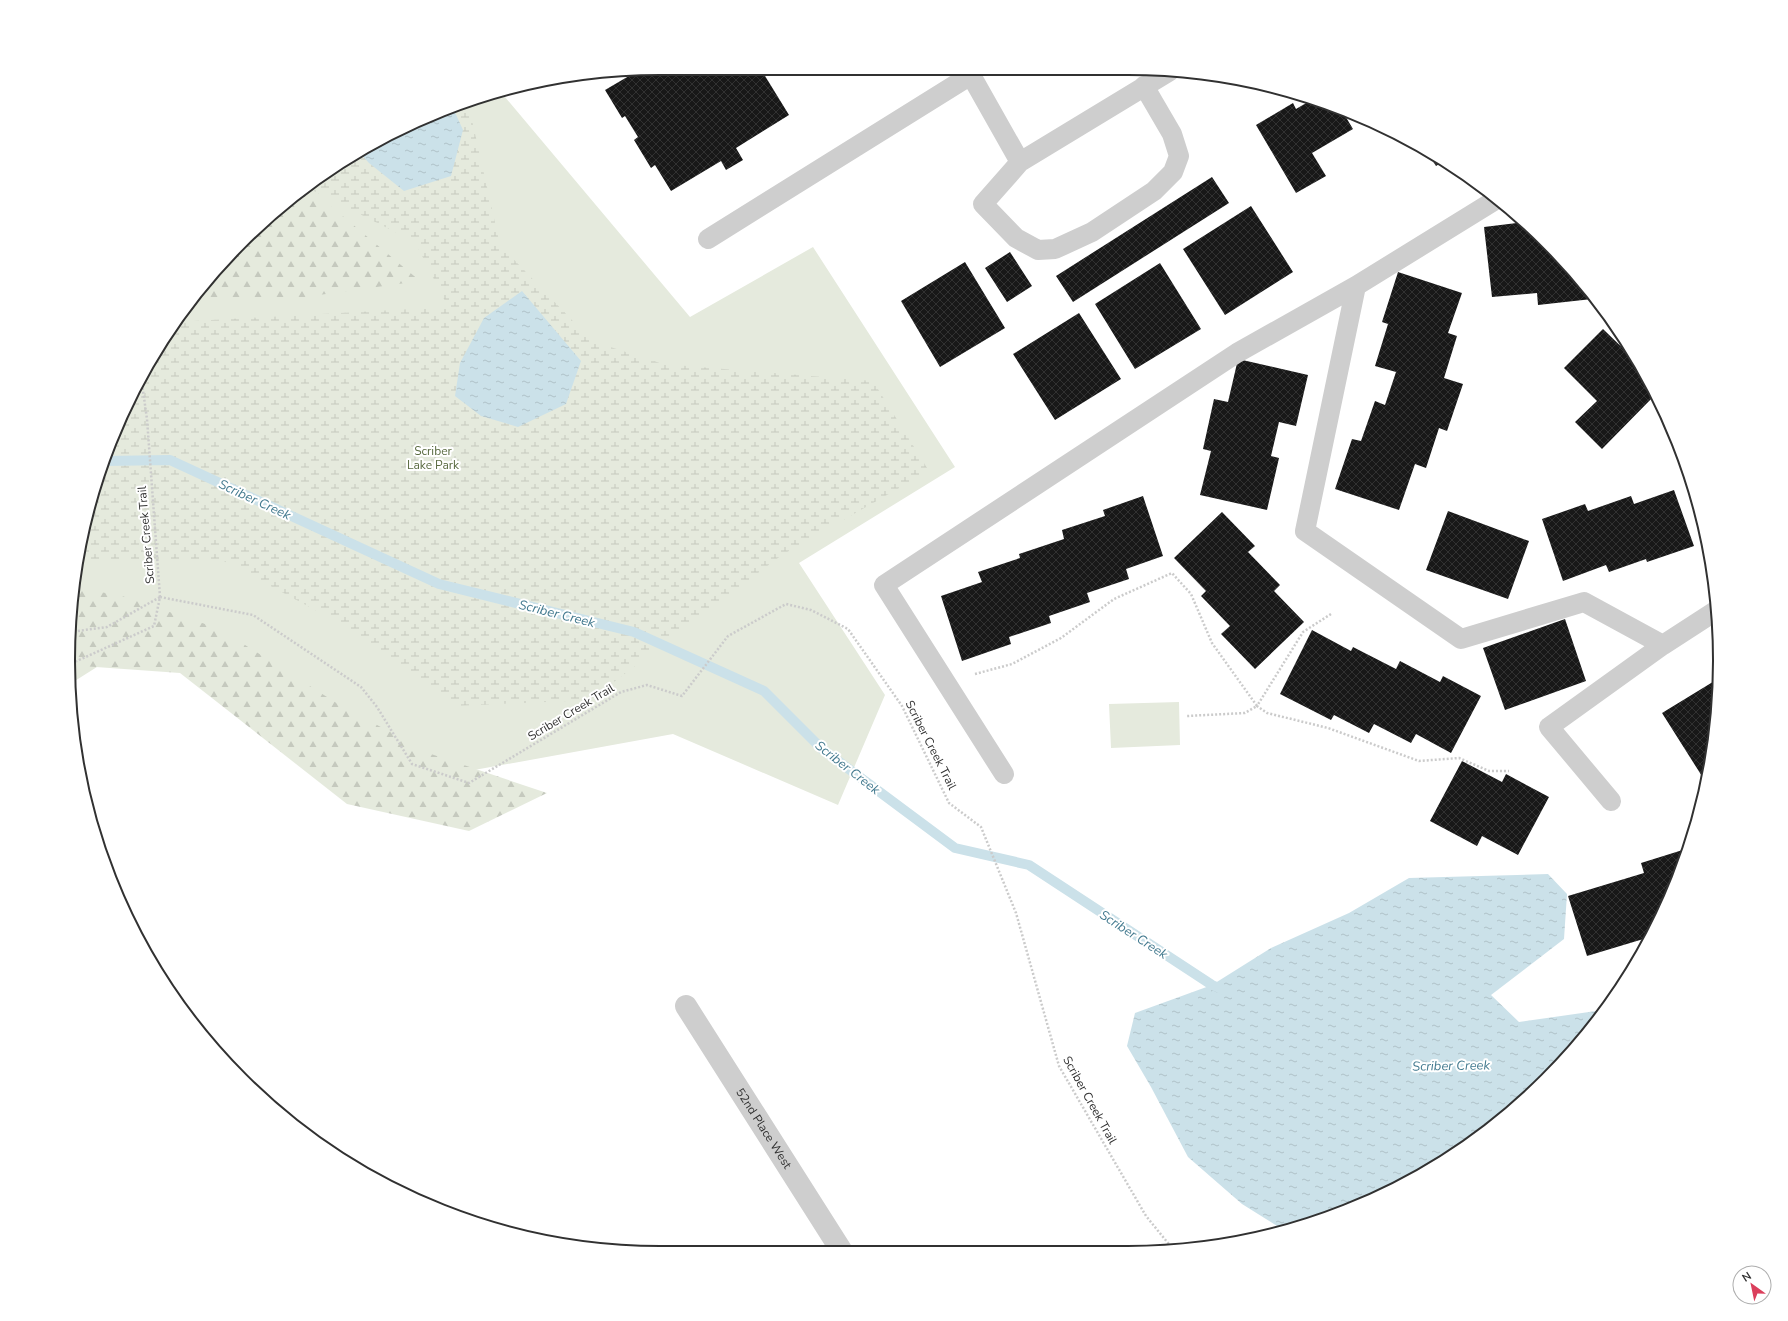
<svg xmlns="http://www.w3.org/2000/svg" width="1788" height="1321" font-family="'Nunito Sans',sans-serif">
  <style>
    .green { fill: #e5eadd }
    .forest { fill: url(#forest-firs) }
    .wetland { fill: url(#wetland-marsh) }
    .water { fill: url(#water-ripples) }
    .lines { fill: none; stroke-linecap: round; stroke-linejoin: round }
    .stream { stroke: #cbe1e9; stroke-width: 10 }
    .building { fill: url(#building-cross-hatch) }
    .path { stroke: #cbcbcb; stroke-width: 2.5; stroke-dasharray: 2 2; stroke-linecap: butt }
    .lane { stroke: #cecece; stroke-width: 20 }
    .street { stroke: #cecece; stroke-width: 22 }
    .labels { text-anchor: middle; stroke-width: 4; stroke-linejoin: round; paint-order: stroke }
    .park-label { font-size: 12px; fill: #596a40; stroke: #fff }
    .street-label { font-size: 12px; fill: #313131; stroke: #fff }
    .water-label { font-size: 13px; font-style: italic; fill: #437a8f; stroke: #fff }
    .rim { fill: none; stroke: #313131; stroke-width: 2 }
  </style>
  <defs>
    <pattern id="forest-firs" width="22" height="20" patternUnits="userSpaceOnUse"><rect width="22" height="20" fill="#e5eadd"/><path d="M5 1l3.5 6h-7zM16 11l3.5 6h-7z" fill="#c5c9be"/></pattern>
    <pattern id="wetland-marsh" width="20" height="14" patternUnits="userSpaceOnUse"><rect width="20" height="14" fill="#e5eadd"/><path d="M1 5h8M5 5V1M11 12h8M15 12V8" fill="none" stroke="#c5c9be"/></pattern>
    <pattern id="water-ripples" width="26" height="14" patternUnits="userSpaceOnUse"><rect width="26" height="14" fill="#cbe1e9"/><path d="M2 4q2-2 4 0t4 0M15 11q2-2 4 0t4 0" fill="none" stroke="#afc2c8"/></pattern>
    <pattern id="building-cross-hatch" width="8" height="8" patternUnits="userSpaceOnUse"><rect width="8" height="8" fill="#181818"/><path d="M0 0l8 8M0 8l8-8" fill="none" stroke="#313131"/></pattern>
  </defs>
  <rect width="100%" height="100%" fill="#fff"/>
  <path class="green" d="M500,91L690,317L813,247L955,467L799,563L885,695L838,805L673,734L419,780L154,631L70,684L68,660L73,583L88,507L129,399L168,331L215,270L270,215L332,168L399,129Z
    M1179,702L1180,745L1111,748L1109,704Z"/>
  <path class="forest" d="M307,186L420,281L297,298L191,301L215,270L270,215Z
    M73,587L122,596L220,629L338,704L431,754L547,793L469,831L347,804L180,673L68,665Z"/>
  <path class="wetland" d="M462,105L472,120L500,245L592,341L663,364L873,381L929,471L782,555L590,700L456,706L330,618L220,559H78L88,507L129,399L168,331L175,322L448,307L415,242L306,187L332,168L399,129Z"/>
  <path class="water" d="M453,108L463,130L451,176L404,191L369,163L359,152L399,129Z
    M522,291L581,361L566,404L518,427L481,416L455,396L460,363L484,318Z
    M1548,874L1567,894L1564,939L1491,995L1519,1022L1603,1010L1573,1051L1488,1130L1424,1174L1354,1208L1285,1231L1242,1204L1188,1157L1151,1087L1127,1046L1135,1013L1212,985L1271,948L1349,913L1409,878Z"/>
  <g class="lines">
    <path class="stream" d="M105,461L170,460L439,584L634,632L764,691L822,749L955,848L1029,865L1212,985L1224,990"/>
  </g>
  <path class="building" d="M762,71L789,115L736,148L743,160L726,170L721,161L671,191L655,165L651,168L634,140L638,137L625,116L622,118L605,90L634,73Z
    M1313,99L1341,109L1353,129L1312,153L1326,176L1296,193L1256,125L1293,103L1296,109Z
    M1427,152L1434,156L1444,161L1436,166Z
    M1212,177L1229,203L1073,302L1056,276Z
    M1251,206L1293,272L1225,315L1183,249Z
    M1525,222L1592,293V299L1538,305L1537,293L1492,297L1484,227Z
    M1010,252L1032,286L1007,302L985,268Z
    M965,262L1005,328L940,367L901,301Z
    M1160,263L1201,329L1135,369L1095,304Z
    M1398,272L1462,293L1448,333L1457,336L1444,378L1463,384L1447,431L1439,428L1426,468L1415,464L1399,510L1335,489L1352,439L1361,441L1375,401L1385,405L1396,372L1375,366L1388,324L1382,322Z
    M1079,313L1121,379L1055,420L1013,354Z
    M1603,329L1636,361L1656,394L1602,449L1575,422L1597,401L1564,368Z
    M1238,359L1308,375L1296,426L1279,422L1271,456L1279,458L1267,510L1200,495L1211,451L1203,449L1214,399L1228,402Z
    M1674,490L1694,546L1647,562L1646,559L1609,572L1606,565L1563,581L1542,519L1585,504L1588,511L1631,496L1634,504Z
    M1143,496L1163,556L1126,569L1129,579L1087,593L1090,602L1049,616L1051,623L1009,637L1011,644L962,661L941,596L982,582L978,572L1020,558L1019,554L1064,539L1062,530L1105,516L1103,510Z
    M1700,507L1701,515L1702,519L1695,514Z
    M1448,511L1529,541L1508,599L1426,570Z
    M1222,512L1255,546L1248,552L1280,585L1274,591L1304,622L1255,669L1221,634L1230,626L1201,596L1206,591L1174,558Z
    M1565,619L1586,681L1505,710L1483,648Z
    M1312,630L1351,651L1353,647L1396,669L1400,661L1440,682L1443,676L1481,696L1451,753L1416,734L1411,743L1374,724L1369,733L1334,715L1331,720L1280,694Z
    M1716,680L1715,738L1705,781L1662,713Z
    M1462,761L1502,782L1506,774L1549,797L1518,855L1482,836L1477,846L1430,821Z
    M1689,848L1650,937L1587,956L1568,896L1644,873L1641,863Z"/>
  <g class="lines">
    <path class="path" d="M160,597L253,615L361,687L377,707L412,764L469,783L621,692L647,685L682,696L728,636L786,604L811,610L848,629L902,706L949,803L981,827L1016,913L1059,1066L1146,1216L1172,1248
      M1331,614L1303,632L1257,706L1267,713L1328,728L1419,761L1459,758L1489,771H1509
      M70,632L107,627L160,597
      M68,665L154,626L160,597L147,419L141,377
      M975,674L1012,664L1061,638L1114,599L1172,573L1191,594L1212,643L1257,706L1245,713L1187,716"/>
    <path class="lane" d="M968,70L1020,162
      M1144,86L1172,134L1179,156L1173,172L1154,191L1092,232L1055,249L1038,250L1016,238L983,204L1020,162L1170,71
      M708,239L971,75
      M1356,286L1305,531L1461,639L1584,602L1663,645L1717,610
      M1004,774L884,585L1237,353L1356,286L1497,199
      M1611,801L1549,727L1663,645"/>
    <path class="street" id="s1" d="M686,1006L841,1250"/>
  </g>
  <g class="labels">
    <g class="park-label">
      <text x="433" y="455">Scriber<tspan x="433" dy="14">Lake Park</tspan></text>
    </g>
    <g class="street-label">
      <text transform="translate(146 535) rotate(-95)" y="4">Scriber Creek Trail</text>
      <text transform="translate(571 712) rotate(-31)" y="4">Scriber Creek Trail</text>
      <text transform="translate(931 745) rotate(63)" y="4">Scriber Creek Trail</text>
      <text transform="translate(1090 1100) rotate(61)" y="4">Scriber Creek Trail</text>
      <text dy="4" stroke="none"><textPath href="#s1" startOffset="145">52nd Place West</textPath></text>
    </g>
    <g class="water-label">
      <text transform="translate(255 499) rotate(25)" y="5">Scriber Creek</text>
      <text transform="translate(557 613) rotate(14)" y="5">Scriber Creek</text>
      <text transform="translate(848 767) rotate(38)" y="5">Scriber Creek</text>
      <text transform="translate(1134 934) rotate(33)" y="5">Scriber Creek</text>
      <text transform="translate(1451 1065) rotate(-1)" y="5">Scriber Creek</text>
    </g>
  </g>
  <path d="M0 0H1788V1321H0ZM660 75H1128A585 585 0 0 1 1713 660V661A585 585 0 0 1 1128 1246H660A585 585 0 0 1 75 661V660A585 585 0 0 1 660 75Z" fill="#fff" fill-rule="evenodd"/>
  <path class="rim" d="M660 75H1128A585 585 0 0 1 1713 660V661A585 585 0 0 1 1128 1246H660A585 585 0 0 1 75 661V660A585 585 0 0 1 660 75Z"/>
  <g transform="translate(1752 1285) rotate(327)"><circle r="19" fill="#ffffff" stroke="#adadad"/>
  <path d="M0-3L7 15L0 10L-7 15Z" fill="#db3f5c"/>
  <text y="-6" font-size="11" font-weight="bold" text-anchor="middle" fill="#313131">N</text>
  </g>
</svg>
